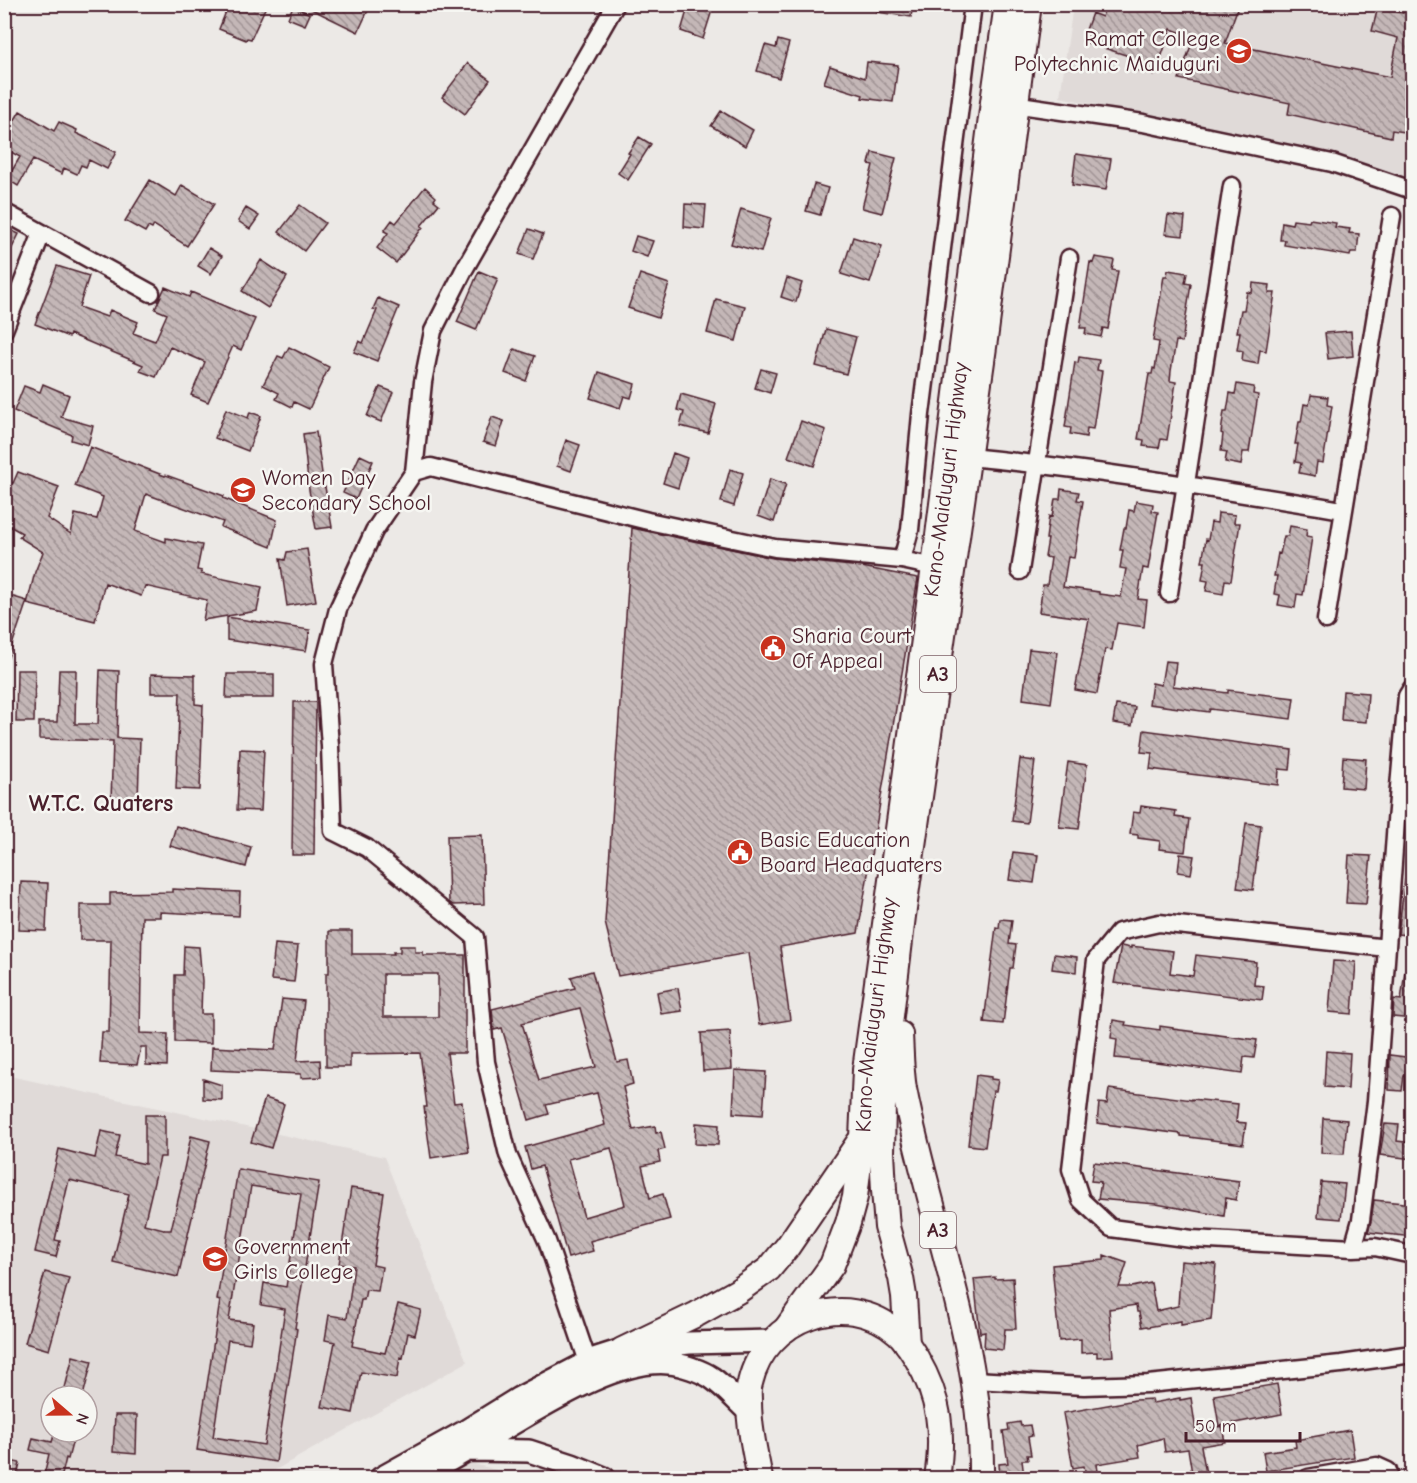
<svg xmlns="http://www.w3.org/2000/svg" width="1417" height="1483" font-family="'Comic Neue',sans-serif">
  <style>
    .built { fill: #e0dad8; fill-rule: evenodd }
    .building { fill: url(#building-back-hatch); stroke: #4a1f2b; stroke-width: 1.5; fill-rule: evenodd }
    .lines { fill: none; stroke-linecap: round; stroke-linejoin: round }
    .minor-casing { stroke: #4a1f2b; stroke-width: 21 }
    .major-casing { stroke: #4a1f2b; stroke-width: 26 }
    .highway-casing { stroke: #4a1f2b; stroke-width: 28 }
    .minor { stroke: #f6f6f2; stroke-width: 16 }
    .major { stroke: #f6f6f2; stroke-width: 21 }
    .highway { stroke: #f6f6f2; stroke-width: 24 }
    .labels { text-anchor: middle; stroke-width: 5; stroke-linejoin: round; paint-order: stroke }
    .shield { fill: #f6f6f2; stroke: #7e6067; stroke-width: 1.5 }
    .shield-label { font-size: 21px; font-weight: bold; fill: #4a1f2b }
    .poi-label { font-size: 22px; fill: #4a1f2b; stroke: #f6f6f2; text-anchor: start }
    .street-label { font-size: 22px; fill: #4a1f2b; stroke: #f6f6f2 }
    .neighbourhood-label { font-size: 24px; font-weight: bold; fill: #4a1f2b; stroke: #f6f6f2 }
  </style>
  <defs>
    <pattern id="building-back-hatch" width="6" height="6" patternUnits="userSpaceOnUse" patternTransform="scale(1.5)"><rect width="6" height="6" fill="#c4b7b7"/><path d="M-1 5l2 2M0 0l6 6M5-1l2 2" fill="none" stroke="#a19495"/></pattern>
  </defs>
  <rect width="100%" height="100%" fill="#ece9e6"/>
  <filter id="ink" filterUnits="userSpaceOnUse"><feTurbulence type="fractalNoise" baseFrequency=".0167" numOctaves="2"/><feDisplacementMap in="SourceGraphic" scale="12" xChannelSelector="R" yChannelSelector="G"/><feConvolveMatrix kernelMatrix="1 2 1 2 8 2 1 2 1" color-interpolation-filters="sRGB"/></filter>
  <g filter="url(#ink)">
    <path class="built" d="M1073,5H1412V180L1362,163L1060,97Z
      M5,1075L384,1157L467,1362L261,1478H5ZM51,1396H87V1432H51Z
      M470,1463L526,1478H442Z"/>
    <path class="building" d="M229,4H267L251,39L247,38L246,40L219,29Z
      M301,4H371L358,32Z
      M689,4H714L703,39L681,31Z
      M878,4H913L911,17L877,12Z
      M1106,4H1239L1225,43L1390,77L1398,38L1372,31L1378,7L1403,13L1406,4H1413V96L1404,132L1392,130L1391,137L1288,114L1290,103L1179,79L1194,37L1171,29L1155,75L1129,68L1132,57L1082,41L1092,13L1102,17Z
      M293,6L310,14L305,25L288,18Z
      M778,40L789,43L779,78L757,71L765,45L776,48Z
      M867,62L898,65L893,102L862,98L863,95L824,83L830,66L865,78Z
      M468,63L490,80L465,114L442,97Z
      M20,111L54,131L59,122L77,130L76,133L116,152L107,169L89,160L86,167L81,165L77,174L64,168L62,174L33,160L18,186L7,179L20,157L4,148V138Z
      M721,111L753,130L745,146L711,126Z
      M639,137L651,144L628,180L618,173L630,154L628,153Z
      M872,152L896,158L882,213L862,208L873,165L869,164Z
      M1076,154L1111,159L1106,190L1072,185Z
      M150,180L176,196L182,185L214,204L187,246L154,225L152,229L148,227L145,232L125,221Z
      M814,184L828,188L820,215L806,211Z
      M425,187L436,197L434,200L439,204L421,226L423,227L396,263L377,248L388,233L384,231L392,220L396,223Z
      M685,204L706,205L704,229L684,227Z
      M300,205L325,223L304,251L279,232Z
      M246,208L259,216L250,229L238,221Z
      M741,209L771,218L761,252L731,244Z
      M1168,215L1185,217L1183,236L1165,234Z
      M1310,219L1336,223L1335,227L1350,229L1349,233L1359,234L1357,252H1351L1350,256L1284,245L1285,240H1280L1282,222L1292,224L1293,220L1309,222Z
      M8,229L19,234L4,264V236Z
      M529,229L543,234L533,259L519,254Z
      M636,236L653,241L647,257L631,251Z
      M853,237L882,246L870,283L841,274Z
      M209,248L222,256L211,274L198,266Z
      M1095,257L1114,260L1112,270L1118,271L1108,329L1103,328L1101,337L1085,334L1086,328H1080L1090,262L1093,263Z
      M261,260L287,277L268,308L242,291Z
      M57,266L89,276L79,307L107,317L110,310L138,322L133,333L155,341L167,314L155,309L165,287L189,297L191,292L255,319L241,350L233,346L208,402L191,395L205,362L170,347L156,377L140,371L143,365L70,334L69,337L35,324Z
      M1168,270L1187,273L1185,283L1191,284L1182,342L1176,341L1171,371L1170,381L1176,382L1167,440L1161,439L1159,448L1143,446L1144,440L1138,439L1149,374H1152L1153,368L1155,369L1159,342L1153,341L1164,276H1167Z
      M479,271L498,279L476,330L457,322Z
      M640,274L669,284L658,318L628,308Z
      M787,278L802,283L796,302L781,297Z
      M1253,283L1270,285L1269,293H1275L1266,351L1260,350L1258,364L1242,361L1243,351L1237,350L1240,332H1237L1241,310H1244L1247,292L1252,293Z
      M378,298L399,307L377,361L354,352L359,341L363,343L377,310L373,309Z
      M716,299L745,306L736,341L707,333Z
      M826,329L856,337L846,374L816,366Z
      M1351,331L1353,356L1328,359L1325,333Z
      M289,347L329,367L309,409L294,402L292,407L276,399L279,393L263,385L278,356L283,358Z
      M514,349L535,356L526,381L505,373Z
      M1079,357L1099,360L1097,370L1102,371L1093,429L1087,428L1086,437L1070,434L1071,428L1065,427L1075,362L1078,363Z
      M761,369L776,373L770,393L755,388Z
      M599,372L635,384L631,398L624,396L620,408L590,398Z
      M43,384L69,395L61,417L93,426L88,445L71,440L72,435L14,411L24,386L40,392Z
      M1237,384L1254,387L1253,394L1258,395L1249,452H1243L1241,465L1225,462L1227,452L1221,451L1223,434L1221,433L1224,411H1227L1230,393L1235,394Z
      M380,387L393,392L381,422L367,416Z
      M681,394L716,404L708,433L680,426L684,412L677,410Z
      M1311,395L1328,397L1327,405L1332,406L1323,463L1317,462L1315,476L1299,473L1301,463L1295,462L1298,444H1295L1299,422H1301L1304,404L1309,405Z
      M226,409L248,418L250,412L261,416L248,451L215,438Z
      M492,417L504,421L496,446L483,442Z
      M801,421L826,430L814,466L788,457Z
      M316,432L324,487H325L332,527L316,529L309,490L303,434Z
      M566,440L580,445L571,471L557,466Z
      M90,447L165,476L166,475L224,496L223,498L277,520L271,547L221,527L223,522L146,494L135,531L166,542V538L202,545L197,570L202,571L201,574L262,587L257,611L203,620L207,600L145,586L141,596L105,583L95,621L27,604L35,572L43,552L19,537L22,533L4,523V479L13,483L18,472L59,487L47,518L71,534L75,514L97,519L103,497L75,486Z
      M673,453L687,458L678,488L663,483Z
      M360,455L373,461L356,499L343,493Z
      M730,469L743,473L734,506L721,502Z
      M770,479L786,484L774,522L758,516Z
      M1061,489L1079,492L1077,500L1083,501L1074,558L1068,557L1063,587L1099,592V594L1121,597L1126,569L1120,568L1123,550H1120L1124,528H1126L1129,510L1134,511L1136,501L1153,504L1152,511L1158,512L1148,569L1143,568L1138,599L1147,600L1144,627L1117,623L1112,650L1105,649L1097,694L1075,690L1089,619L1039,612L1043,585H1047L1051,558L1045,557L1048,539H1046L1049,516L1052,517L1055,499H1060Z
      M1218,513L1235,515L1234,523H1240L1231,581L1225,580L1223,594L1206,591L1208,581L1202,580L1205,562H1202L1206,539L1208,540L1211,522L1217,523Z
      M1290,526L1307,529L1306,536L1312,537L1303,595L1297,594L1295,608L1278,605L1280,595L1274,594L1277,576H1274L1278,553L1280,554L1284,536H1288Z
      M632,528L773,558L862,567L918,578L858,933L780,947L790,1020L759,1025L748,953L618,976L605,922Z
      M307,549L316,601L287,606L280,559L285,560L287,552Z
      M4,594L27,601L7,660H4Z
      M227,617L310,630L306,651L247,642V643L227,640Z
      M1029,649L1058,652L1051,703L1023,699Z
      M1165,661L1176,662L1173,686L1228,693V690L1294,698L1291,719L1210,709L1209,712L1149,704L1152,683L1161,685Z
      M17,670H35L34,722H16Z
      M59,670H76L75,724H98L100,670L119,671L117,738L140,739L138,800H111L113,741L39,739V722H57Z
      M151,674L195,675V704L203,705L200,790L176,789L180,693H151Z
      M227,674H274V698H226Z
      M1343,691L1368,693L1366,722L1341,720Z
      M294,702H316L314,855H292Z
      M1116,705L1135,707L1132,726L1113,723Z
      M1144,730L1292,750L1290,770L1279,769L1278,785L1150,769L1152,753L1141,752Z
      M240,749L264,750L261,811L237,810Z
      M1343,757L1366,759L1364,789L1341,787Z
      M1020,759L1035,761L1027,823L1012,821Z
      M1068,762L1087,765L1079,829L1059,827Z
      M1141,806L1176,811L1175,817L1189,819L1185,852L1159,849L1160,841L1138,838V835L1130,834L1133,812L1140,813Z
      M1246,823L1261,825L1253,890L1237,888Z
      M176,826L251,847L246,867L170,846Z
      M482,835L484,904L453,905L449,902L447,836Z
      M1013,852L1038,855L1034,883L1009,880Z
      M1180,854L1194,856L1191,874L1178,872Z
      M1349,855L1371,856L1366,904L1346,903Z
      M1405,880H1413V936L1398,934Z
      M21,882L48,883L46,931L19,930Z
      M172,889L240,892L239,916L160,912V917H142L140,1033L168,1034L167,1066L146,1065V1047H141L137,1065L100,1063L102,1032H109L111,940H80V905H110V893L172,892Z
      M1000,919L1012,920L1009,944L1016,945L1013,968H1010L1003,1024L984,1022L996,927L999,928Z
      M329,931H352V954H394L393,952H400V946H415V952H423V955H465V1053H447L454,1103L462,1102L469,1152L431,1158L424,1107H427L420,1053L350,1054V1067H326V973H329ZM383,974H438V1017H383Z
      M275,944L298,946L294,982L271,980Z
      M184,946L199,947L202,981L201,1014H211V1043L175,1042V975H183Z
      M1121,946L1131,948V946L1173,951L1170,973L1193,976L1196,955L1256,962L1254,985L1264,986L1262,1000L1177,989V991L1114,983Z
      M1054,954L1077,957L1076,972L1052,969Z
      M1333,961L1356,962L1352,1014L1329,1012Z
      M592,971L617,1062L628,1060L633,1084L623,1087L633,1130L655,1126L656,1133L661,1132L665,1149L658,1151L660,1162L642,1166L650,1198L663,1194L670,1219L590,1241L593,1251L568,1258L542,1166L531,1169L525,1147L605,1125L597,1093L546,1105L549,1114L529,1120L502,1028L494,1030L492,1009L575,988L571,977ZM580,1008L596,1067L539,1080L522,1023ZM611,1148L625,1205L584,1217L568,1159Z
      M1405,971L1413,972V1019L1393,1017L1394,999L1401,1000Z
      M678,988L682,1011L661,1014L657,992Z
      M282,999L304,1001L297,1061L320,1060L321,1077L301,1078V1074L211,1070L212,1047L275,1050Z
      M1113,1020L1126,1022L1125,1025L1160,1030V1026L1173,1028V1029L1257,1040L1254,1058L1244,1057L1242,1074L1156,1062L1115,1058L1117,1039L1111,1038Z
      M730,1031L732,1069L703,1071L701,1033Z
      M1326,1051L1350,1053L1348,1089L1324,1087Z
      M1390,1055L1413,1058V1077L1404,1076L1402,1091L1389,1090Z
      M735,1070L766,1072L763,1115L733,1113Z
      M976,1075L991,1077V1079L998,1080L996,1091H993L985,1147L968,1145Z
      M203,1079L222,1085V1100L203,1099Z
      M1109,1089L1192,1100V1099L1238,1104L1236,1122L1246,1123L1243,1144L1181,1136V1134L1097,1123L1099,1103L1107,1104Z
      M265,1098L284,1104L271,1148L251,1142Z
      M145,1115H165V1157H160L144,1224L164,1229V1230H171L182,1183H181L191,1136L210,1141L178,1277L113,1262L129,1194L69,1180L55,1240L60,1241L56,1257L35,1252L59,1149L95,1158L101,1131L120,1135L115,1157L145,1164Z
      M1323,1118L1347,1120L1344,1154L1321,1153Z
      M696,1123L719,1125L718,1145L695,1144Z
      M1385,1124L1399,1125L1397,1141L1413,1143V1159L1380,1155Z
      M1094,1162L1239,1181L1236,1200L1226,1198L1224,1216L1156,1204L1098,1199L1101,1182L1091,1181Z
      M238,1169L319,1182L295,1328L297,1329L276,1462L197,1450L220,1301L217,1300ZM251,1186L301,1194L286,1287L264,1283L261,1305L285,1309L264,1445L213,1437L228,1340L250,1343L253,1323L229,1320Z
      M1321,1182L1345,1184L1341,1219L1318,1217Z
      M351,1188L384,1193L373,1265L382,1267L378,1291L366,1290L364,1300H361L352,1346L385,1353L398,1304L421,1310L415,1335L408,1333L403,1358L400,1357L397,1378L361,1372L353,1413L322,1407L335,1342L325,1340L329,1315L347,1318L354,1266L339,1264Z
      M1374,1200L1413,1204V1237L1368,1232L1371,1221Z
      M1104,1255L1127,1263L1119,1287H1132L1151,1283L1156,1311L1178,1306L1181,1261L1216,1264L1211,1320L1181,1325V1321L1148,1327L1147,1326L1142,1327L1139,1312H1137L1136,1305L1109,1309L1113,1356L1097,1357V1352L1081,1353V1339L1059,1341L1052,1265L1104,1260Z
      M45,1272L69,1278L49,1350L25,1343Z
      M995,1277V1279L1013,1278L1016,1329H1005L1003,1350L984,1348L985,1332L980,1333L974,1279Z
      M73,1356L92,1361L83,1396H63Z
      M1277,1384L1282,1414L1219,1426L1214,1395Z
      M1180,1398V1400L1191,1398L1196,1431L1222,1426L1225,1442L1201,1446L1207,1479H1193L1188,1449L1165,1452L1163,1438L1138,1445L1140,1457L1097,1464L1099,1479H1087L1084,1466L1073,1468L1063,1413L1135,1400L1152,1399L1153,1403Z
      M115,1415H137L136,1454L113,1452Z
      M1020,1422L1021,1426L1030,1425L1032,1436L1028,1437L1031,1455H1027L1028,1460H1022L1024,1477L1000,1479L999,1464L1008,1463L1003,1431L1009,1430L1008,1424Z
      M1350,1430L1354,1457L1266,1471L1263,1452L1296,1447L1295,1440Z
      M55,1432H75L68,1459L66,1458L61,1479H43L49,1454L30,1450L33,1438L52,1442Z
      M4,1460L20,1463L16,1479H4Z"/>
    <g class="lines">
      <defs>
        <path id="minor" d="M1006,103L1143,123L1332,163L1412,190
          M4,212L151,293
          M4,330L42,233
          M969,457C1094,469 1219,490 1343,510
          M414,472L431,467L648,521L775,548L902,560L934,567
          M902,560L910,530L921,414L973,4
          M1020,571L1069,258
          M1169,593L1232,186
          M1326,620L1392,216
          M1412,688L1407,696L1396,821L1376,1101L1361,1220L1353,1248L1375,1247L1412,1255
          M1353,1248L1192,1239L1111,1228L1081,1200L1071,1169L1096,960L1119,932L1159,923L1387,948
          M588,1362L547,1241L508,1155L486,1062L475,937L367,848L333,831L330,746L324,664L338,609L374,531L414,472L423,382L433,331L465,268L616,4
          M974,1380L1084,1386L1148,1384L1341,1364L1412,1354
          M1308,1478L1377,1466L1388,1471L1390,1478"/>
        <path id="major" d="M469,1450L529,1451L572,1465L604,1478
          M381,1478L464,1432L519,1398L594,1359L622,1350L689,1343L773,1341
          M418,1478C447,1462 476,1445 505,1428C548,1403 618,1358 669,1363C681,1364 702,1371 712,1378C725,1387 737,1401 749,1412"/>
        <g id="highway">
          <path d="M900,1034C901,1052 901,1071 904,1089C929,1219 983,1345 981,1478"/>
          <path id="s1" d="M786,1329L832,1265L848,1223L855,1197L862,1138L865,1070L934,567L993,102L1007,4"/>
          <path d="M907,1344L904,1296L901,1278L887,1227L884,1190L882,1152L883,1105L886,1057L903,916L984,347L1029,4"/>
          <path d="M622,1350L697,1314L738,1291L769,1269L788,1246L859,1142"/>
          <path d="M760,1478C755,1453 749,1427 749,1401C749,1395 748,1389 750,1383C765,1318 846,1287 898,1333C906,1340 911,1350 917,1359C940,1398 944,1434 937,1478"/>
        </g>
      </defs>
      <use href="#minor" class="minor-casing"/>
      <use href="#major" class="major-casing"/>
      <use href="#highway" class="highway-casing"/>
      <use href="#minor" class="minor"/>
      <use href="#major" class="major"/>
      <use href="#highway" class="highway"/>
    </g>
  </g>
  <defs>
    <symbol id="school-disc" viewBox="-11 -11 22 22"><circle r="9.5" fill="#c8321e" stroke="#f6f6f2"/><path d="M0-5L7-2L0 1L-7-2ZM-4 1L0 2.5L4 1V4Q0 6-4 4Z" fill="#fff"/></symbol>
    <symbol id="civic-disc" viewBox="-11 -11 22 22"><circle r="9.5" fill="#c8321e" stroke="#f6f6f2"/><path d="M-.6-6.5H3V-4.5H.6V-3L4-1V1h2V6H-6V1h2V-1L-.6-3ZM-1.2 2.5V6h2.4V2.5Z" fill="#fff"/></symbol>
  </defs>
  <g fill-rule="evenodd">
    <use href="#school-disc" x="1224" y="36" width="30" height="30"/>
    <use href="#school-disc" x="228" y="475" width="30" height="30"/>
    <use href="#civic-disc" x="758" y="633" width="30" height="30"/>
    <use href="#civic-disc" x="725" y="837" width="30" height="30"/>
    <use href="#school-disc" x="200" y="1244" width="30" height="30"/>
  </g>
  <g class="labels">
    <g class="shield">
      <rect x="920" y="656" width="36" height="36" rx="4.5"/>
      <rect x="920" y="1212" width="36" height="36" rx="4.5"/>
    </g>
    <g class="shield-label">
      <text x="938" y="681">A3</text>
      <text x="938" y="1237">A3</text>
    </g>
    <g class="poi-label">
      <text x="1220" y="46" text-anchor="end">Ramat College<tspan x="1220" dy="25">Polytechnic Maiduguri</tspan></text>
      <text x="262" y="485">Women Day<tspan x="262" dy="25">Secondary School</tspan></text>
      <text x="792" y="643">Sharia Court<tspan x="792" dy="25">Of Appeal</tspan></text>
      <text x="760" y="847">Basic Education<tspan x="760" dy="25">Board Headquaters</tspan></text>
      <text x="234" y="1254">Government<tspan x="234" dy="25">Girls College</tspan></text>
    </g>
    <g class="street-label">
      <text dy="8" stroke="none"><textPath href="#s1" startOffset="874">Kano-Maiduguri Highway</textPath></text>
      <text dy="8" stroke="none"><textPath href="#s1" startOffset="334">Kano-Maiduguri Highway</textPath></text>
    </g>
    <g class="neighbourhood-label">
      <text x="101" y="811">W.T.C. Quaters</text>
    </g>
  </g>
  <rect width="1417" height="1483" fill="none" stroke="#f6f6f2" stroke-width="24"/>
  <rect x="12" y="12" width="1393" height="1459" fill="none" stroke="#4a1f2b" stroke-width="2" filter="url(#ink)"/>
  <g transform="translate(69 1414) rotate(110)"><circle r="28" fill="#f6f6f2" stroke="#b1a0a2" stroke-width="1.5"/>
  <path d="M0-4.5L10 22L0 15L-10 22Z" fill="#c8321e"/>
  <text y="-9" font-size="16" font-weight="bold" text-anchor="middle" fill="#4a1f2b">N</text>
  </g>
  <path d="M1186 1432v9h114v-9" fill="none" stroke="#4a1f2b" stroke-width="3"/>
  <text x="1195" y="1432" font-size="18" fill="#4a1f2b" stroke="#f6f6f2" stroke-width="4.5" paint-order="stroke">50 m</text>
</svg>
